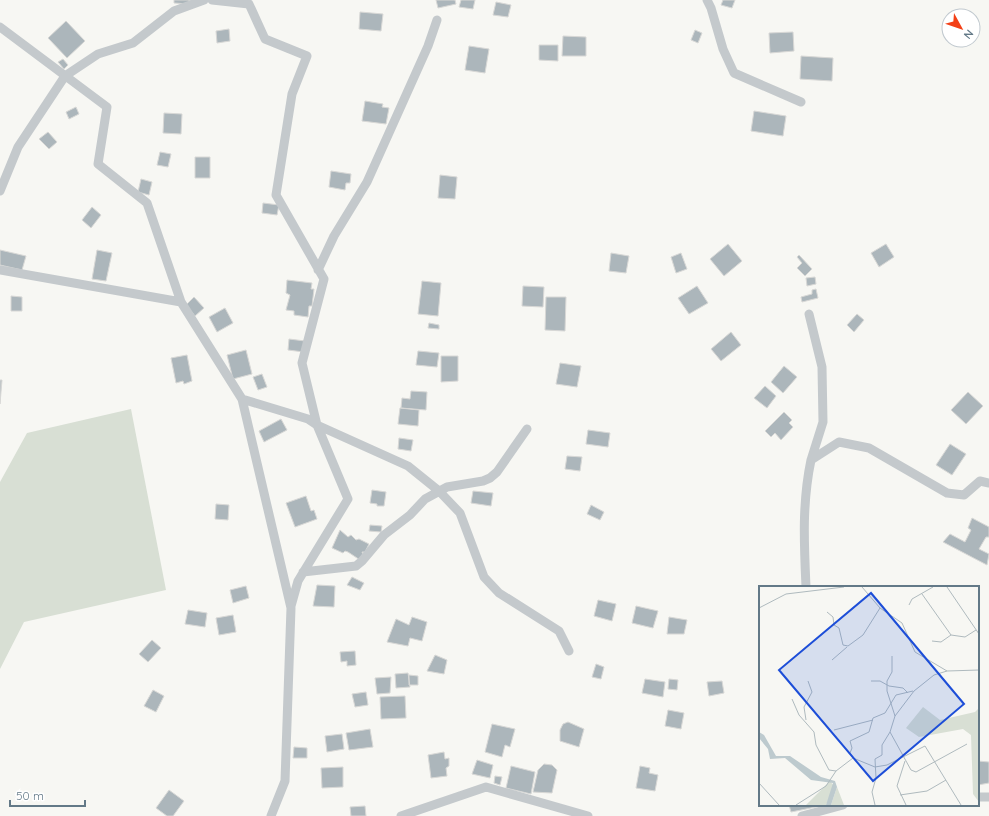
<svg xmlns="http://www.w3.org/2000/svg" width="989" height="816" font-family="Quicksand,sans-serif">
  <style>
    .green { fill: #d8dfd4 }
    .building { fill: #acb6bb; stroke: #d8d8d6 }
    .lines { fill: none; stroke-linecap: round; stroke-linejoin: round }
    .street { stroke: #c4c9cc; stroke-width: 9 }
    .inset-road { fill: none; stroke: #afbabe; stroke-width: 1 }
    .view { fill: #1d4ed8; fill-opacity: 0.15; stroke: #1d4ed8; stroke-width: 2 }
    .inset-edge { fill: none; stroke: #637987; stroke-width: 2 }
  </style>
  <rect width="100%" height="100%" fill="#f7f7f3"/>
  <path class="green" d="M131,409L166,590L24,622L0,669V482L27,433Z"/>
  <path class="building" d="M174,0H197H189V4L174,3Z
    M436,0H455L456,4L438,8Z
    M461,0H475L473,9L459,7Z
    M723,0H735L732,8L721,5Z
    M496,2L511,5L508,17L493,15Z
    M360,12L383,14L381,31L359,29Z
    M66,21L85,41L67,58L48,38Z
    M229,29L230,41L217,43L216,31Z
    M695,30L702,33L698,43L691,40Z
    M793,32L794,51L770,53L769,33Z
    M563,36L586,37V56H562Z
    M539,45H558V61L539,60Z
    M469,46L489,49L485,73L465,70Z
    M801,56L833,58L832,81L800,79Z
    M63,59L68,65L64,69L58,62Z
    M365,101L383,104L382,107L389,108L386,124L362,121Z
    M76,107L79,114L69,119L66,112Z
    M754,111L786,116L783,136L751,131Z
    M164,113L182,114L181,134L163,133Z
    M48,132L57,142L49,149L39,139Z
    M160,152L171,154L168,167L157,165Z
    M195,157H210V178H195Z
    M331,171L351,174L350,183H346L345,190L329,187Z
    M440,175L457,177L455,199L438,198Z
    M141,179L152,182L149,195L138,192Z
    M263,203L279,205L277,215L262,213Z
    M92,207L101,215L91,228L82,220Z
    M728,244L742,261L724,276L710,259Z
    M886,244L894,257L879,267L871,253Z
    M0,250L26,256L22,270L0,265Z
    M97,250L112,253L106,281L92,279Z
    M611,253L629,256L626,273L609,271Z
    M681,253L687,269L676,273L671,257Z
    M799,255L812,269L805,276L797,268L802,263L797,257Z
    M815,277L816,284L807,286L806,278Z
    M287,280L312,283L311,289H314L312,306H309L308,317L294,315V311L286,310L290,295L286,293Z
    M422,281L441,283L438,316L418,314Z
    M523,286L544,287L543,307L522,306Z
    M697,286L708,303L689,314L678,298Z
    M816,289L818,298L802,302L801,297L812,294V290Z
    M11,296L22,297V311H11Z
    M194,297L204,308L195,316L186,305Z
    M546,297H566L565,331L545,330Z
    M225,308L233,323L217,332L209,317Z
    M857,314L864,320L854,332L847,325Z
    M429,323L439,325V329L428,328Z
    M731,332L741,345L721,361L711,349Z
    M289,339L305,341L304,352L288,350Z
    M246,350L252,374L233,379L227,355Z
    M418,351L439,353L437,367L416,365Z
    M187,355L192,381L184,384L183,381L176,383L171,358Z
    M441,356H458V381L441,382Z
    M560,363L581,366L577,387L556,384Z
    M784,366L797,377L783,393L771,382Z
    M262,374L267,387L258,390L253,377Z
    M0,380H2L0,404Z
    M765,386L776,396L767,408L754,398Z
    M411,391L427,392L426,410L401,408L402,398L410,399Z
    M968,392L983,406L966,424L951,410Z
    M400,408L419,410L418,426L398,424Z
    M784,412L792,420L789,423L793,427L781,440L775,433L771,437L765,431Z
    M281,419L287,430L264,442L259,431Z
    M588,430L610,433L608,447L586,444Z
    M399,438L413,440L411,451L398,449Z
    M950,444L966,454L952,475L936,465Z
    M567,456L582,457L580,471L565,469Z
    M372,490L386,492L384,506H377V504L370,503Z
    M473,491L493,493L491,506L471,503Z
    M306,496L311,511L314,510L317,519L295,527L286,503Z
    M216,504L229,505L228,520L215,519Z
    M591,505L604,512L600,520L587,514Z
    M972,518L989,527V537H986L979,549L989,554L987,565L943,542L950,534L965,542L971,530L968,528Z
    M370,525L382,526L381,532L369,531Z
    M340,530L348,537L351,535L356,540L359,539L369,544L365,552H362L363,555L360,560L348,552L345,551L343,553L332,548Z
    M352,577L364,583L360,590L347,585Z
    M317,585L335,586L334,607L313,606Z
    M246,586L249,598L233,603L230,590Z
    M598,600L616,604L612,621L594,616Z
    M636,606L658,611L653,628L632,623Z
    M188,610L207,613L205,627L185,624Z
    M233,615L236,632L219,635L216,618Z
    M412,617L427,622L422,641L410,638L408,646L387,642L396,619L409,625Z
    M669,617L687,620L684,634H667Z
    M152,640L161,648L148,662L139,654Z
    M355,651L356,665L347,666V661L341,662L340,652Z
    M435,655L447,660L444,674L427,671Z
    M596,664L604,667L601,679L592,677Z
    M408,673L410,687L396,688L395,674Z
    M409,675L418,676V685H409Z
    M391,677L390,693L377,694L375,678Z
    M645,679L665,682L663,697L642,693Z
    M669,679L678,680L677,690L668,689Z
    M722,681L724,693L709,696L707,682Z
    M153,690L164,696L156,712L144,706Z
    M366,692L368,705L355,707L352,694Z
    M405,696L406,718L381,719L380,697Z
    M668,710L684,713L681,729L665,726Z
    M568,722L584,729L579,747L560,741V730L563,724Z
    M492,724L515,729L510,747L505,745L502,757L485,752Z
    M370,729L373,747L349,750L346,733Z
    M342,734L344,749L327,752L325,736Z
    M294,747L307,748V758H293Z
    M444,752L445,759L449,758V766L446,768L447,776L431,778L428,755Z
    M477,760L493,765L490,778L472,774Z
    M978,761L989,762V783L978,785Z
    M544,764L552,765L557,770L552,793L533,792L538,770Z
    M511,766L535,772L531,794L506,788Z
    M640,766L650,768L649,773L658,775L655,791L636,788Z
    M343,767V787L322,788L321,768Z
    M495,776L502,777L500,785L494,783Z
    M169,790L184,801L173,816H167L156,808Z
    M789,805H821V806L791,812Z
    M365,806L366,816H351L350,807Z"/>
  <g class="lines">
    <path class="street" d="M212,0L249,4L265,39L307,56L292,94L276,195L324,279L302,363L317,425L348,499L298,581L291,606
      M707,0L711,8L723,49L734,73L801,102
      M0,27L107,107L98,164L147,203L181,302
      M0,191L18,147L65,76L98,54L133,43L174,11L204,0
      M0,270L181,302L242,399L291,608L285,781L271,816
      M318,270L334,236L367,182L428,46L437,20
      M809,314L822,367L823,422L811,460
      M242,399L308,419L317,425L408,466L439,491L460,513L484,577L499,593L559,631L569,651
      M303,572L356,566L362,561L384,535L410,515L425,499L447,487L483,481L490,478L497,472L527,429
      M806,587C804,543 802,503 811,460L839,442L869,448L947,493L964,495L980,481L989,483
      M978,797H989
      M401,816L486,787L588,816
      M802,816L843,805"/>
  </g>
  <g transform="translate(759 586)">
    <rect width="220" height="220" fill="#f7f7f3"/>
    <path d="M164,121L181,134L216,126L220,122V216L214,208L212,149L204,143L160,151L147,142ZM71,195L75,200L67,219H47ZM78,201L85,219H72Z" fill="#d8dfd4"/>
    <path d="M0,146L5,149L17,170H31L62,191L76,195L78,201L72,219H67L74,197L52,194L26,172L11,173L9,163L0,152Z" fill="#bdcace"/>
    <path class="inset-road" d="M103,1L121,22L143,37L156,66L188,85M188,1L220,48M163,8L192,49M150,19L153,13L174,1M0,22L27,8L85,1M68,26L74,31L75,39L80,42L84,59L89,60L104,49L121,22M173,55L182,56L192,49L206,51L217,44M133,70V86L128,95V105L136,130M73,74L88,61M112,95H121L130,100L144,102L149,107M33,113L40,129L55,146L57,159L70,184L77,185M47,134L45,121L53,106L49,95M75,144L114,134M208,158L157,186L152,184L131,146L136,130L155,105L175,89L188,85L220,84M94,172L116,181L128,179L166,160L202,219M146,175L138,200L147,219M0,197L20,219M141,209L168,205L187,194M37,219L67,200L77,185L94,172L91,167L93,162L91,155L110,146L114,132L126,127L137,109L154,105M116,219L113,206L117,192L116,173L123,169V159L131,146"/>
    <path class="view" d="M112,7L205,118L114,195L20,84Z"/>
    <rect width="220" height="220" class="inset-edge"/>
  </g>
  <g transform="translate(961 28) rotate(130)"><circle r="19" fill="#ffffff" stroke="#c1c9cf"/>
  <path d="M0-3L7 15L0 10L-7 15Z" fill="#f34017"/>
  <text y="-6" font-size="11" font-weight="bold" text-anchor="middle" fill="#637987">N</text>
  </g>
  <path d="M10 800v6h75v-6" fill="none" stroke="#637987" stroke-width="2"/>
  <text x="16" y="800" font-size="12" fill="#637987" stroke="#ffffff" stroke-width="3" paint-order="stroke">50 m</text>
</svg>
